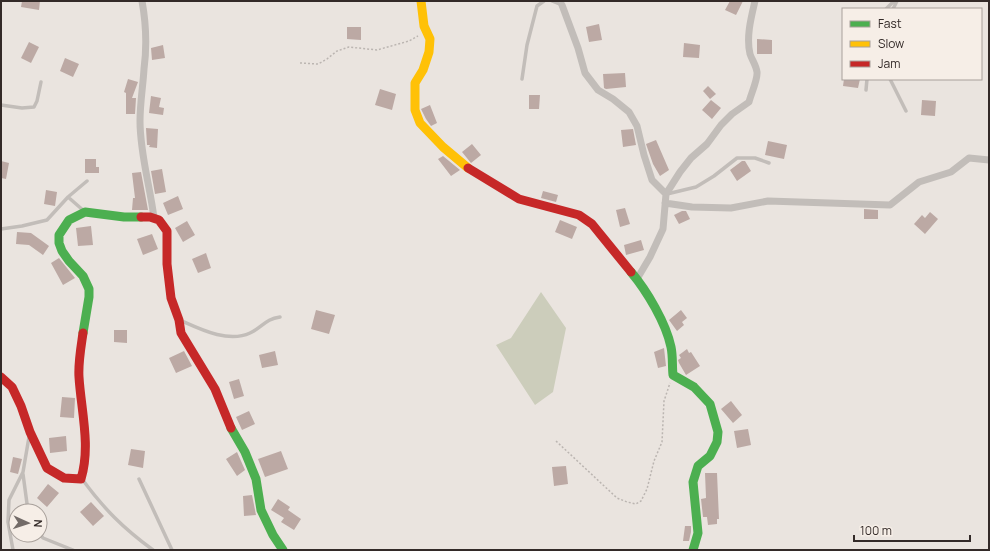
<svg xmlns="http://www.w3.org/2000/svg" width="990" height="551" font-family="Manrope,sans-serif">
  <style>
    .green { fill: #cccdbb }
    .building { fill: #bca9a4 }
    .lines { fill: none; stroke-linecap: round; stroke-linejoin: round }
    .path { stroke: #bbb5b1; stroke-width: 1.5; stroke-dasharray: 2 2; stroke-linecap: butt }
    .lane { stroke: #c2bdb9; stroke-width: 3.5 }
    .street { stroke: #c2bdb9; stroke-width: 7 }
    .fast { stroke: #4caf50; stroke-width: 9 }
    .slow { stroke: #ffc107; stroke-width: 9 }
    .jam { stroke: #c62828; stroke-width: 9 }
  </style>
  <rect width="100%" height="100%" fill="#eae4df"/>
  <path class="green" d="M541,292L566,328L553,392L535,405L496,345L511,338Z"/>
  <path class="building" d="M22,1H40L39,10L21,7Z
    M730,1H743L736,15L725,10Z
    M599,24L602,40L589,42L586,27Z
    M347,27H361V40L347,39Z
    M757,39L772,40V54H757Z
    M29,42L39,47L31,63L21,58Z
    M684,43L700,45L699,58L683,57Z
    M163,45L165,58L152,60L151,48Z
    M65,58L79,64L73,77L60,71Z
    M625,73L626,87L606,89L604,88L603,74Z
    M128,79L138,82L132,98H136L135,114H126V93L124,92Z
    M844,79H860L858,88L843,86Z
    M708,86L716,94L710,99L703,91Z
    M380,89L396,94L392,110L375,105Z
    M529,95H540L539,109H529Z
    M151,96L161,98L159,107L164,108L163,115L149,113Z
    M711,100L721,108L712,119L702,110Z
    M922,100L936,101L935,116L921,115Z
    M430,105L437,123L431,126L426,119L421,109Z
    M146,128L158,129L157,148L149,147L150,145H147Z
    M633,129L636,145L623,147L621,130Z
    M656,140L669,170L660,176L653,164L646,144Z
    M768,141L787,145L784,159L765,155Z
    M472,144L481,155L471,163L462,152Z
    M443,156L460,170L451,176L438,159Z
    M85,159H96V167H99V173H85Z
    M1,161L9,163L6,179L1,178Z
    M742,161H745L751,171L737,181L730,170Z
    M162,169L166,192L155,194L151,171Z
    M141,172L148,210H132L133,198H135L132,173Z
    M46,190L57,192L55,206L44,204Z
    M543,191L558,195L556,202L541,198Z
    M178,196L183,209L168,215L163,203Z
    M625,208L630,224L620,227L616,210Z
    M864,209L878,210V219H864Z
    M682,211H686L690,219L679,224L674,215Z
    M930,212L938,219L925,234L914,224L922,215L925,218Z
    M560,220L577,227L572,239L555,232Z
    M187,221L195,235L183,242L175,228Z
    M91,226L93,245L78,246L76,228Z
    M17,232L31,233L49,246L43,255L29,245L16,244Z
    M152,234L158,249L143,255L137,239Z
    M641,240L644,250L626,255L624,245Z
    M206,253L211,268L198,273L192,259Z
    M59,258L75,278L63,285L51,263Z
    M316,310L335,315L329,334L311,329Z
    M681,310L687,318L682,322L684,325L677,331L669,320Z
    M114,330H127V343L114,342Z
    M664,348L666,366L658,368L654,352Z
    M687,349L689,353L691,352L700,366L686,375L679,363L678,360L681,358L679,355Z
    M184,351L192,366L176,373L169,358Z
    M275,351L278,365L262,368L259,355Z
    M239,379L244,396L234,399L229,382Z
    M62,397L75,398L74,418L60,417Z
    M731,401L742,415L733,423L721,409Z
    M249,411L255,424L242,430L236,417Z
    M748,429L751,445L737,448L734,431Z
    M66,436L67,451L50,453L49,438Z
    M131,449L145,451L143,468L128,465Z
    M281,451L288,469L265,477L258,459Z
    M237,452L245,470L237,476L226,459Z
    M13,457L22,459L18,474L10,472Z
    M566,466L568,484L554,486L552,467Z
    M705,473H717L719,519H717V524L708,525L707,517H703L701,499L706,498Z
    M48,484L59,493L47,507L37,498Z
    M252,495L256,515L244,516L243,496Z
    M278,499L290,507L288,510L301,519L294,530L281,522L284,518L271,510Z
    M91,502L104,516L93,526L80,512Z
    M685,526H691V532L689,541H683Z"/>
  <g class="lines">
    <path class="path" d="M300,63L318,64L327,59L337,51L349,47L377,50L409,41L418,36
      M556,441L617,498L627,502L636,504L641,501L647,489L654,461L662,442L664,401L670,383"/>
    <path class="lane" d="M552,1L562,5
      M886,9L894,1
      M893,9L897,1
      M522,79L527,45L537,6L544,1
      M890,79L906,111
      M866,90L867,79
      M1,105L22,108L34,107L37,101L41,82
      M667,194L696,187L714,176L737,158H755L769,163
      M68,197L84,211
      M1,229L22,226L47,220L68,197L87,181
      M182,321C202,330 229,343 250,333C263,327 265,319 280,317
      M23,474L28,511
      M82,479C104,509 123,528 153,550
      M139,479L172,550
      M40,534L43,538L73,550
      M13,550L8,522L9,500L23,472L29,437"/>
    <path class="street" d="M142,1C146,23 147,46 144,69C143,86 140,103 140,121C140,154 150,186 154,218
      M562,5L578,48L585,73L598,90L613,99L629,112L637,126L644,155L652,180L666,194
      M665,203L692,207L731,208L768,201L890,205L919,182L951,172L969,158L989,160
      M637,279L650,257L663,229L666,194L680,172L691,158L707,144L721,125L732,114L749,102C751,94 758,79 757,72C756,65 752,60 750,54C746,37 751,18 755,1"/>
    <path class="fast" d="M631,272C647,291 666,323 671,347C673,356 672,366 673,375L694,387L710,404L718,432L717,442L710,456L698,466L693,482L698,533L693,550
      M83,333L89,297V289L83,276L69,261L62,251L59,243V235L69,220L85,212L124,217H141
      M231,428L245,452L256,479L261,510L273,535L283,550"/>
    <path class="slow" d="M421,1L424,26L430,39L429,52L423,70L415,83V110L420,123L443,147L468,168"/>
    <path class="jam" d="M468,168L519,199L579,215L592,224L631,272
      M141,217H150L159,220L167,231V264L171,298L179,320L181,333L215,389L231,428
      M1,377L12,387L21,406L30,432L47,468L64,478L81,479C91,446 81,410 79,377C78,363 81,347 83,333"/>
  </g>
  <rect width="990" height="551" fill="none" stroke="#332a28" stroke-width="4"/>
  <rect x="842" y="8" width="140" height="72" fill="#f6eee7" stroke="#a8a09b"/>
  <rect x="850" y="21" width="20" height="6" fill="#4caf50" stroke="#a8a09b"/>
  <text x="878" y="28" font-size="12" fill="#332a28">Fast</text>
  <rect x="850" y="41" width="20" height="6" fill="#ffc107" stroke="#a8a09b"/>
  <text x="878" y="48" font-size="12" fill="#332a28">Slow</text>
  <rect x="850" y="61" width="20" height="6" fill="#c62828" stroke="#a8a09b"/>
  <text x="878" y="68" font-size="12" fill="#332a28">Jam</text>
  <g transform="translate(28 523) rotate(93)"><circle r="19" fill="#f6eee7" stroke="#a8a09b"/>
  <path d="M0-3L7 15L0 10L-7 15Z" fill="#736b68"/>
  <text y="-6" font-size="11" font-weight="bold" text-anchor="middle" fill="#332a28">N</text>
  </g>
  <path d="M854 535v6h116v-6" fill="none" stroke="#332a28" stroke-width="2"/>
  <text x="860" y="535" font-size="12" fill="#332a28" stroke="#f6eee7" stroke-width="3" paint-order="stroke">100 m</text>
</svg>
